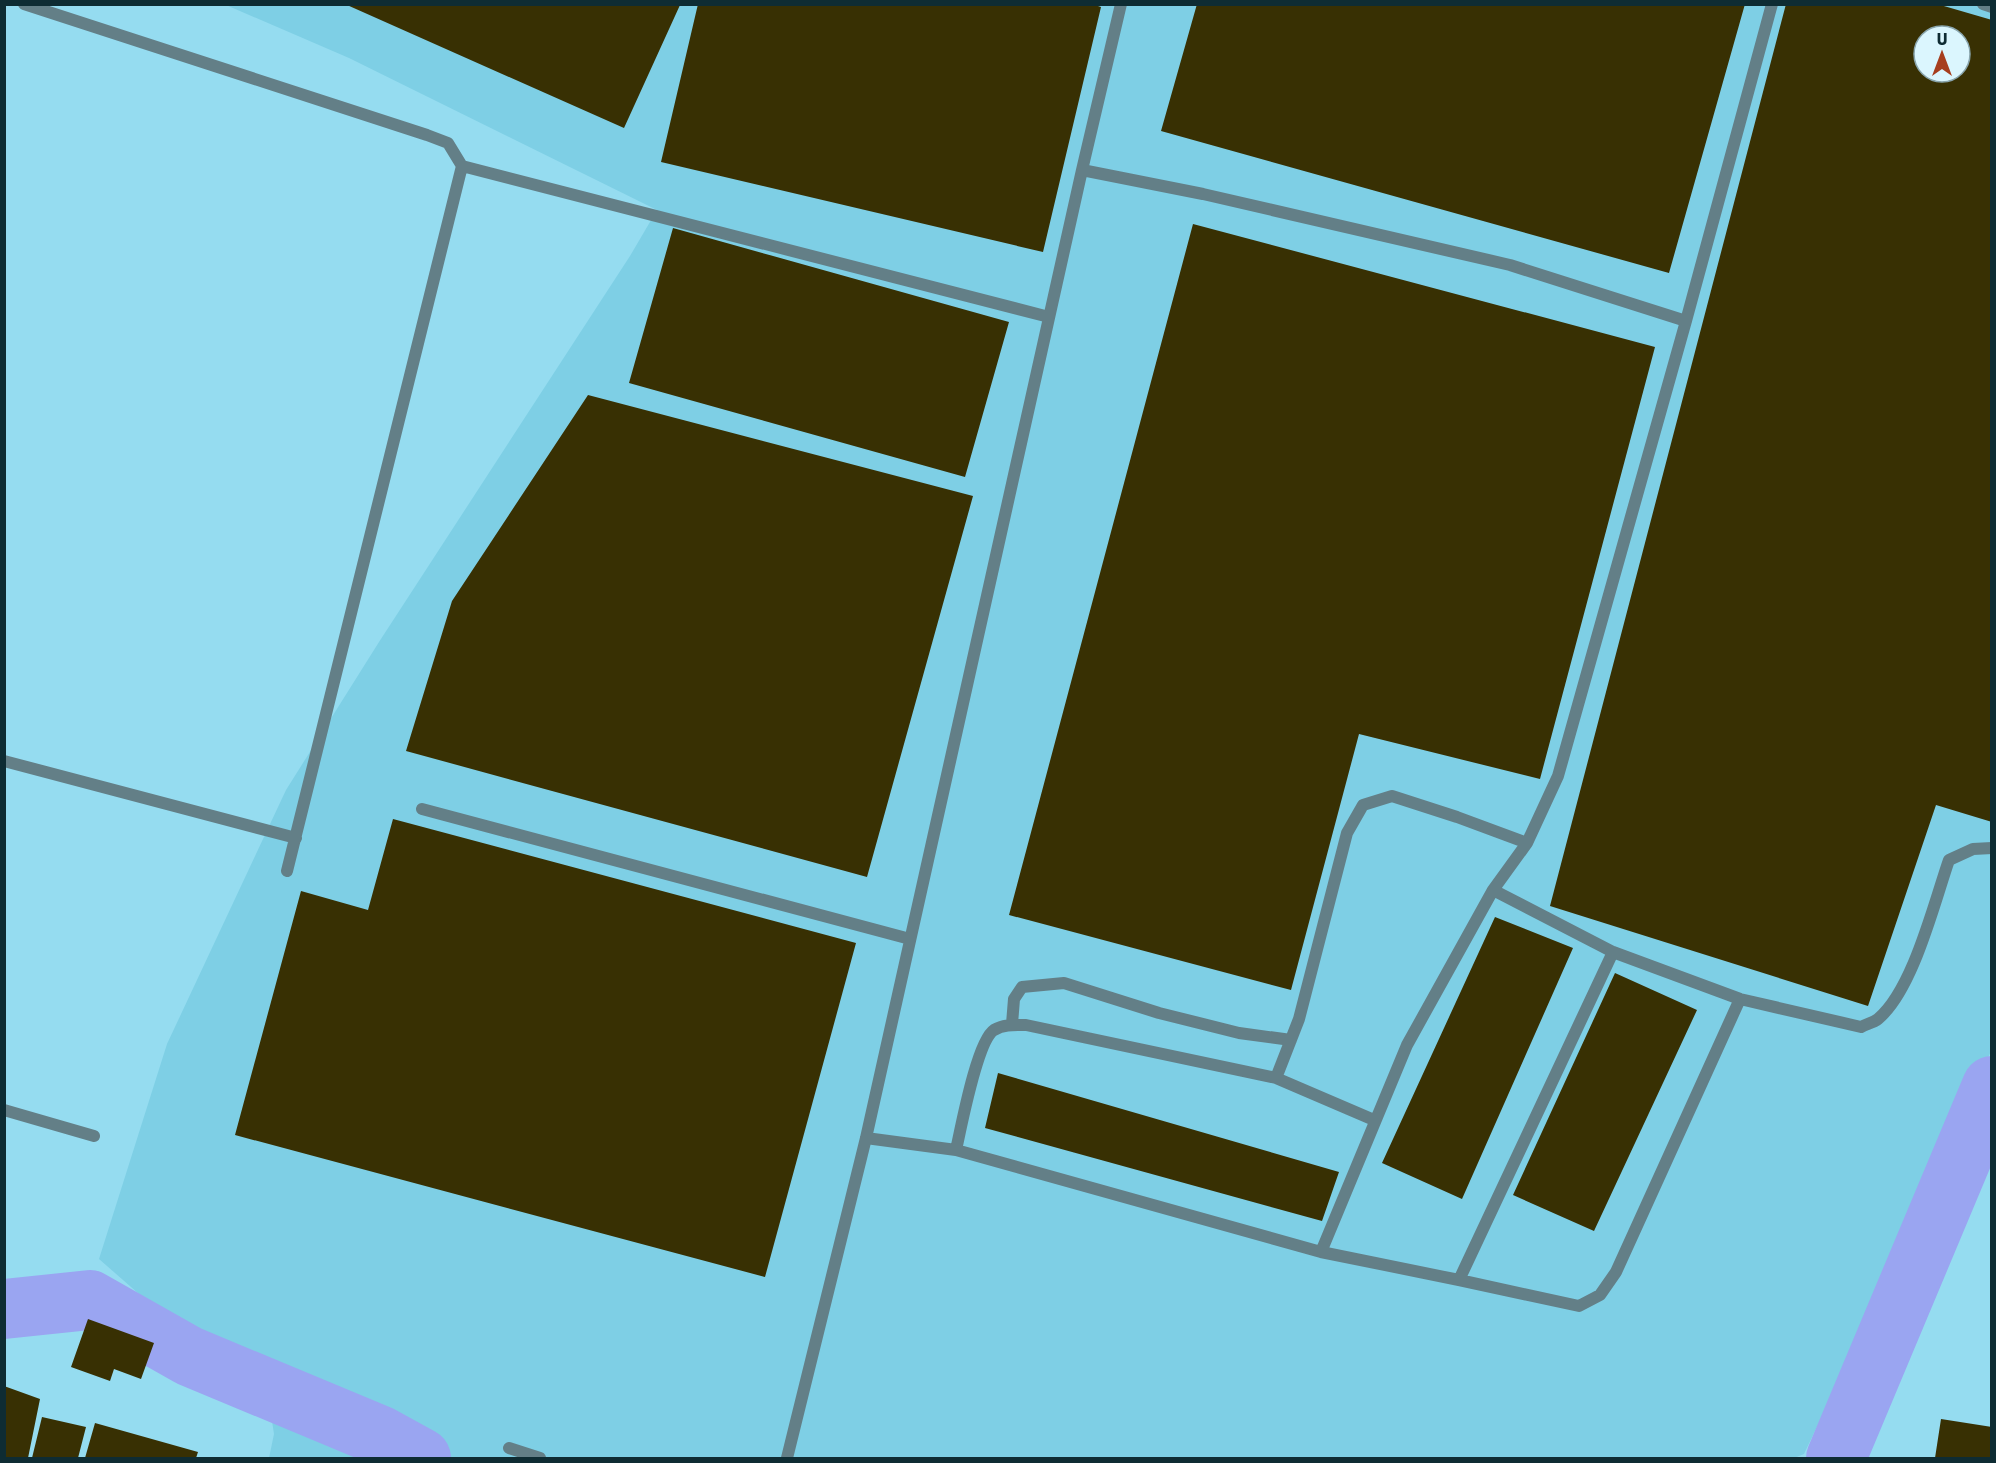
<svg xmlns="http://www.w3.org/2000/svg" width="1996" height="1463" font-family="Jost,sans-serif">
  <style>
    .built { fill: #7ecfe5; fill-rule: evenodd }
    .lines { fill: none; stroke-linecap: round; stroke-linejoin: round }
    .river { stroke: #9aa5f1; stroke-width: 60 }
    .building { fill: #383003; fill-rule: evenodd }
    .service { stroke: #637f87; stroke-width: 12 }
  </style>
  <rect width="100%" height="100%" fill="#95dcf0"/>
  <path class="built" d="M226,5H1991V1051L1943,1162L1804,1454L1794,1458H269L274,1434L262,1356L163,1315L99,1259L167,1044L286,790L379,642L630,256L657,210L349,58ZM1924,36H1960V72H1924Z"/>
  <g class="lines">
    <path class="river" d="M4,1309L90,1300L189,1356L381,1436L421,1458
      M1836,1458L1992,1086"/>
  </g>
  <path class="building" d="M698,4H1092L1101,7L1043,252L661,162Z
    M1197,4H1745L1669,273L1161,131Z
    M1786,4H1937L1992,20V822L1936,805L1868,1006L1550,906ZM1924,36H1960V72H1924Z
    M347,5H680L624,128Z
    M1193,224L1655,347L1540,779L1359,734L1291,990L1009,915Z
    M673,228L1009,322L965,477L629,383Z
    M588,395L973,496L867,877L406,751L452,601Z
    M393,819L856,943L765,1277L235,1135L301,891L368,910Z
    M1495,917L1573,948L1462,1199L1382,1163Z
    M1615,973L1697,1010L1594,1231L1513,1195Z
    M998,1073L1339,1172L1322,1221L985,1128Z
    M88,1319L154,1343L141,1379L114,1369L110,1381L71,1367Z
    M4,1386L40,1399L28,1458H4Z
    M42,1417L86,1427L78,1458H32Z
    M1941,1419L1992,1427V1458H1935Z
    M95,1423L198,1452L196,1458H85Z"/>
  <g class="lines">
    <path class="service" d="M24,4L427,135L448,143L462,166L287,871
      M1983,4L1992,7
      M462,166L1049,317
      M1082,170L1203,194L1510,265L1686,321
      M4,761L296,838
      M422,809L910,939
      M1493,890L1613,952L1740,999L1861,1027C1866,1024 1873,1023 1878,1019C1913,990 1934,903 1949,860L1973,849L1992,848
      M1012,1024L1014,999L1022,987L1064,983L1159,1013L1239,1033L1291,1040
      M1276,1078L1299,1019L1347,833L1363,805L1392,796L1457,817L1527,843
      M4,1110L94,1136
      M866,1138L956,1150L1321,1252L1459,1280L1579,1306L1600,1295L1616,1272L1740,999
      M956,1150C961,1128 977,1041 994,1030C1004,1024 1015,1025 1026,1025L1276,1078L1374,1120
      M1321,1252L1407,1045L1493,890L1527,843L1558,776L1686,321L1772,4
      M1459,1280L1613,952
      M509,1448L540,1458
      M787,1458L866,1138L1082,170L1121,4"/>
  </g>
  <rect width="1996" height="1463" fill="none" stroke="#0e2c33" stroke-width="12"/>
  <g transform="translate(1942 54)"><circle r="28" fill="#dbf6fe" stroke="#89a5ad" stroke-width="1.5"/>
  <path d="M0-4.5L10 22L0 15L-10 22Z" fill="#a63e1e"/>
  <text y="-9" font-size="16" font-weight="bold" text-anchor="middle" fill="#0e2c33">U</text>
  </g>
</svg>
